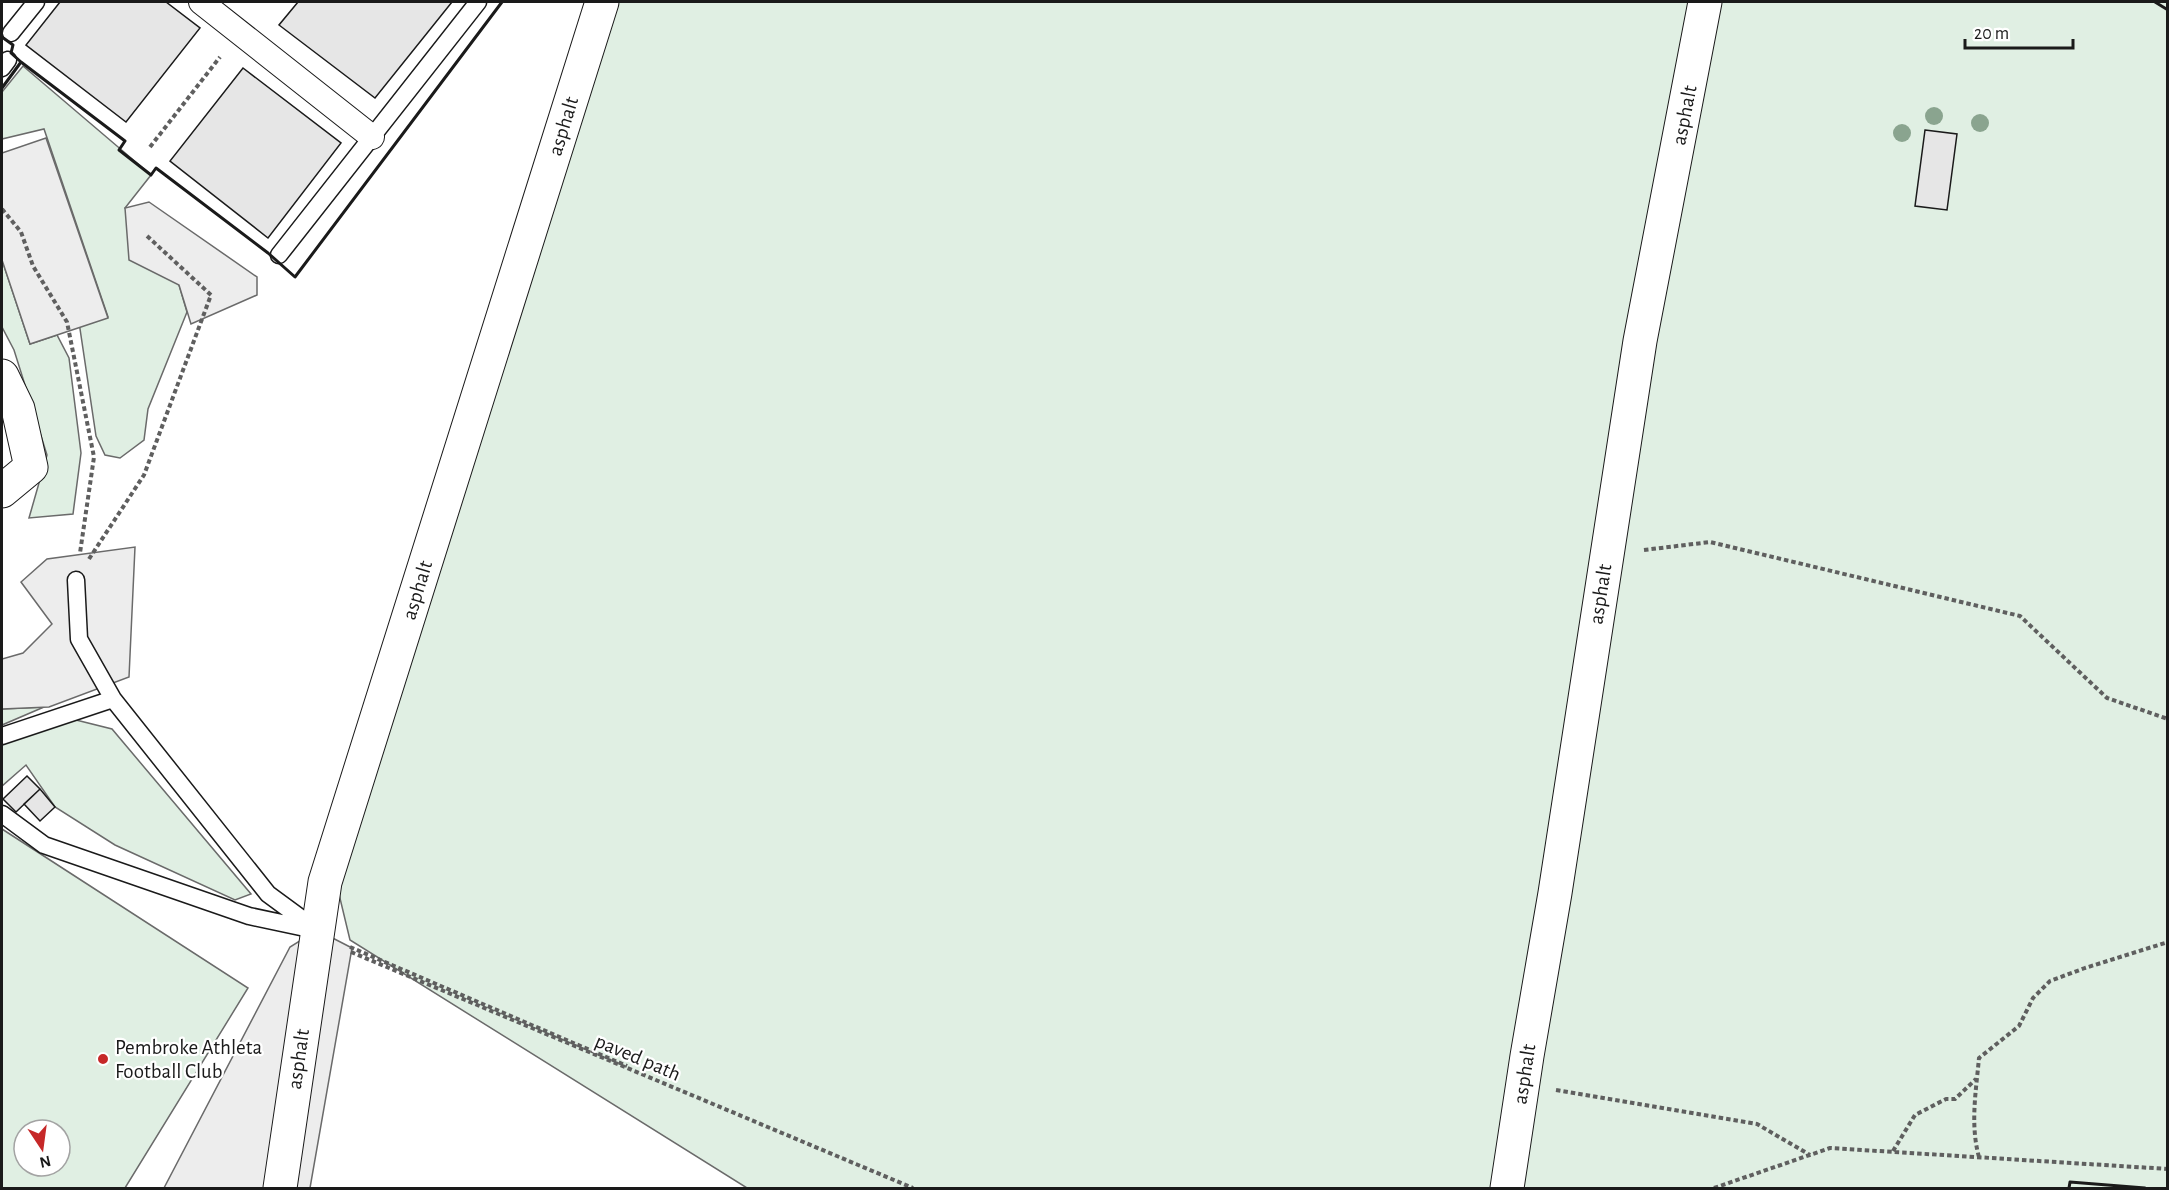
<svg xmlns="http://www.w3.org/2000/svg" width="2169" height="1190" font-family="'Alegreya Sans',sans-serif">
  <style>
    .green { fill: #e0efe3; stroke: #6a6a6a; stroke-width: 1.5; fill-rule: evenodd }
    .parking { fill: #ededed; stroke: #6a6a6a; stroke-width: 1.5 }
    .building { fill: #e6e6e6; stroke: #1a1a1a; stroke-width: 1.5 }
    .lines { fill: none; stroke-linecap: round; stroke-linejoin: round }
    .service-casing { stroke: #1a1a1a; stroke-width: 19 }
    .pedestrian-casing { stroke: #1a1a1a; stroke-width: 26 }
    .minor-casing { stroke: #1a1a1a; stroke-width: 35 }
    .path { stroke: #5f5f5f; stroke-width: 4; stroke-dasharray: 4.5 3; stroke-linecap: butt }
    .service { stroke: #fff; stroke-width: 16 }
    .pedestrian { stroke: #fff; stroke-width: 24 }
    .minor { stroke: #fff; stroke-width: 33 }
    .wall { stroke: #1a1a1a; stroke-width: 3 }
    .tree { fill: #8aa48f }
    .poi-dot { fill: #c62828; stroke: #fff; stroke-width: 2 }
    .labels { text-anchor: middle; stroke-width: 4.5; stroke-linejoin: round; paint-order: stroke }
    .street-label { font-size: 21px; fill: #1a1a1a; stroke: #fff }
    .poi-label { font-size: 21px; fill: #1a1a1a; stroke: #fff; text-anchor: start }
  </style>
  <rect width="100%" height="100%" fill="#fff"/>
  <path class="green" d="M616,2H2167V1188H747L350,940L338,890Z
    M23,66L151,175L125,208L179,285L187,312L148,409L144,440L120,458L105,455L96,436L79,322L108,317L44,129L2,139V92Z
    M2,260L30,344L57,335L69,358L81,453L73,514L29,518L47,455L14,350L2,327Z
    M44,707L2,725V709Z
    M72,719L112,729L251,894L235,900L115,845L55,807L26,765L2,786V743Z
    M2,829L248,988L125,1188H2ZM24,1130H60V1166H24Z"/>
  <path class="parking" d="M46,138L108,318L30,344L2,260V153Z
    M149,202L257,277V295L191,324L179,285L129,260L125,208Z
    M135,547L129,677L49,707L2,709V659L23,653L52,624L21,582L47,559Z
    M317,930L352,948L310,1188H164L290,947Z"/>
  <path class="building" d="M60,2H166L200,28L126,122L26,45Z
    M298,2H452L375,98L279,25Z
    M243,68L341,143L268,238L170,161Z
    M1925,130L1957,134L1947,210L1915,206Z
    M27,776L40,789L16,812L3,799Z
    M40,789L55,807L40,821L24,804Z"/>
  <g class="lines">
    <defs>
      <path id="service" d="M11,33L36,2
        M2,68L8,60
        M279,255L478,2
        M76,580L79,639L113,699L268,894L317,930
        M2,736L113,699
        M2,814L44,845L249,916L310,929"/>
      <path id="pedestrian" d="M201,2L372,137"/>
      <path id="minor" d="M2,376L18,409L31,467L2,491
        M280,1188L325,882L602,2
        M1507,1188L1527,1056L1555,893L1640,341L1705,2"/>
    </defs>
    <use href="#service" class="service-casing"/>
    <use href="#pedestrian" class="pedestrian-casing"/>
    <use href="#minor" class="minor-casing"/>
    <path class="path" d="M150,147L220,57
      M2,209L21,232L33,266L67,322L94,457L80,553
      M1644,550L1710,542L2020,616L2107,698L2168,719
      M89,559L144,475L211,295L146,235
      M350,947L627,1066
      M351,952L913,1188
      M1556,1090L1757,1124L1810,1155
      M1893,1151L1915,1115L1946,1099H1955L1976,1079
      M1979,1157C1970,1125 1976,1091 1979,1058L2019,1026L2033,998L2050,981L2085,968L2168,942
      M1714,1188L1830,1148L2168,1169"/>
    <use href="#service" class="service"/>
    <use href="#pedestrian" class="pedestrian"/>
    <use href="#minor" class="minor"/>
    <path class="wall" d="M2155,2L2168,10
      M2,37L13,45L11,53L21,62
      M2,88L21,62L125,141L119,150L151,175L156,168L268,253L295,277L502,2
      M2069,1188L2070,1182L2145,1188"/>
  </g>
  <g class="tree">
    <circle cx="1934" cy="116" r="9"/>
    <circle cx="1980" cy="123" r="9"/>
    <circle cx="1902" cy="133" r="9"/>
  </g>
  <circle class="poi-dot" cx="103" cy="1059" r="6"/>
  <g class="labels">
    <g class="street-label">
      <text transform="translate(1684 115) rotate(-79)" y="7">asphalt</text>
      <text transform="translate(563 126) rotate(-73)" y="7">asphalt</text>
      <text transform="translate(417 590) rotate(-73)" y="7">asphalt</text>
      <text transform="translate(1600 594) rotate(-81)" y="7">asphalt</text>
      <text transform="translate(638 1057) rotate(23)" y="7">paved path</text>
      <text transform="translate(298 1059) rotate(-82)" y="7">asphalt</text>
      <text transform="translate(1524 1074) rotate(-81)" y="7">asphalt</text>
    </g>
    <g class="poi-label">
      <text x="115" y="1054">Pembroke Athleta<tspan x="115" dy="24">Football Club</tspan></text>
    </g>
  </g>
  <rect width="2169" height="1190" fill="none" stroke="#1a1a1a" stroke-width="6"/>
  <g transform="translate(42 1148) rotate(167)"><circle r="28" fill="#ffffff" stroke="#a3a3a3" stroke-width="1.5"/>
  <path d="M0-4.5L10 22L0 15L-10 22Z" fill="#c62828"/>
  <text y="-9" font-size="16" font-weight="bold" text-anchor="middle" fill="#1a1a1a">N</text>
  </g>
  <path d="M1965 39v9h108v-9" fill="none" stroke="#1a1a1a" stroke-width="3"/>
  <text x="1974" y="39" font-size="18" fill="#1a1a1a" stroke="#ffffff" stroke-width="4.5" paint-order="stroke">20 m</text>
</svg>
